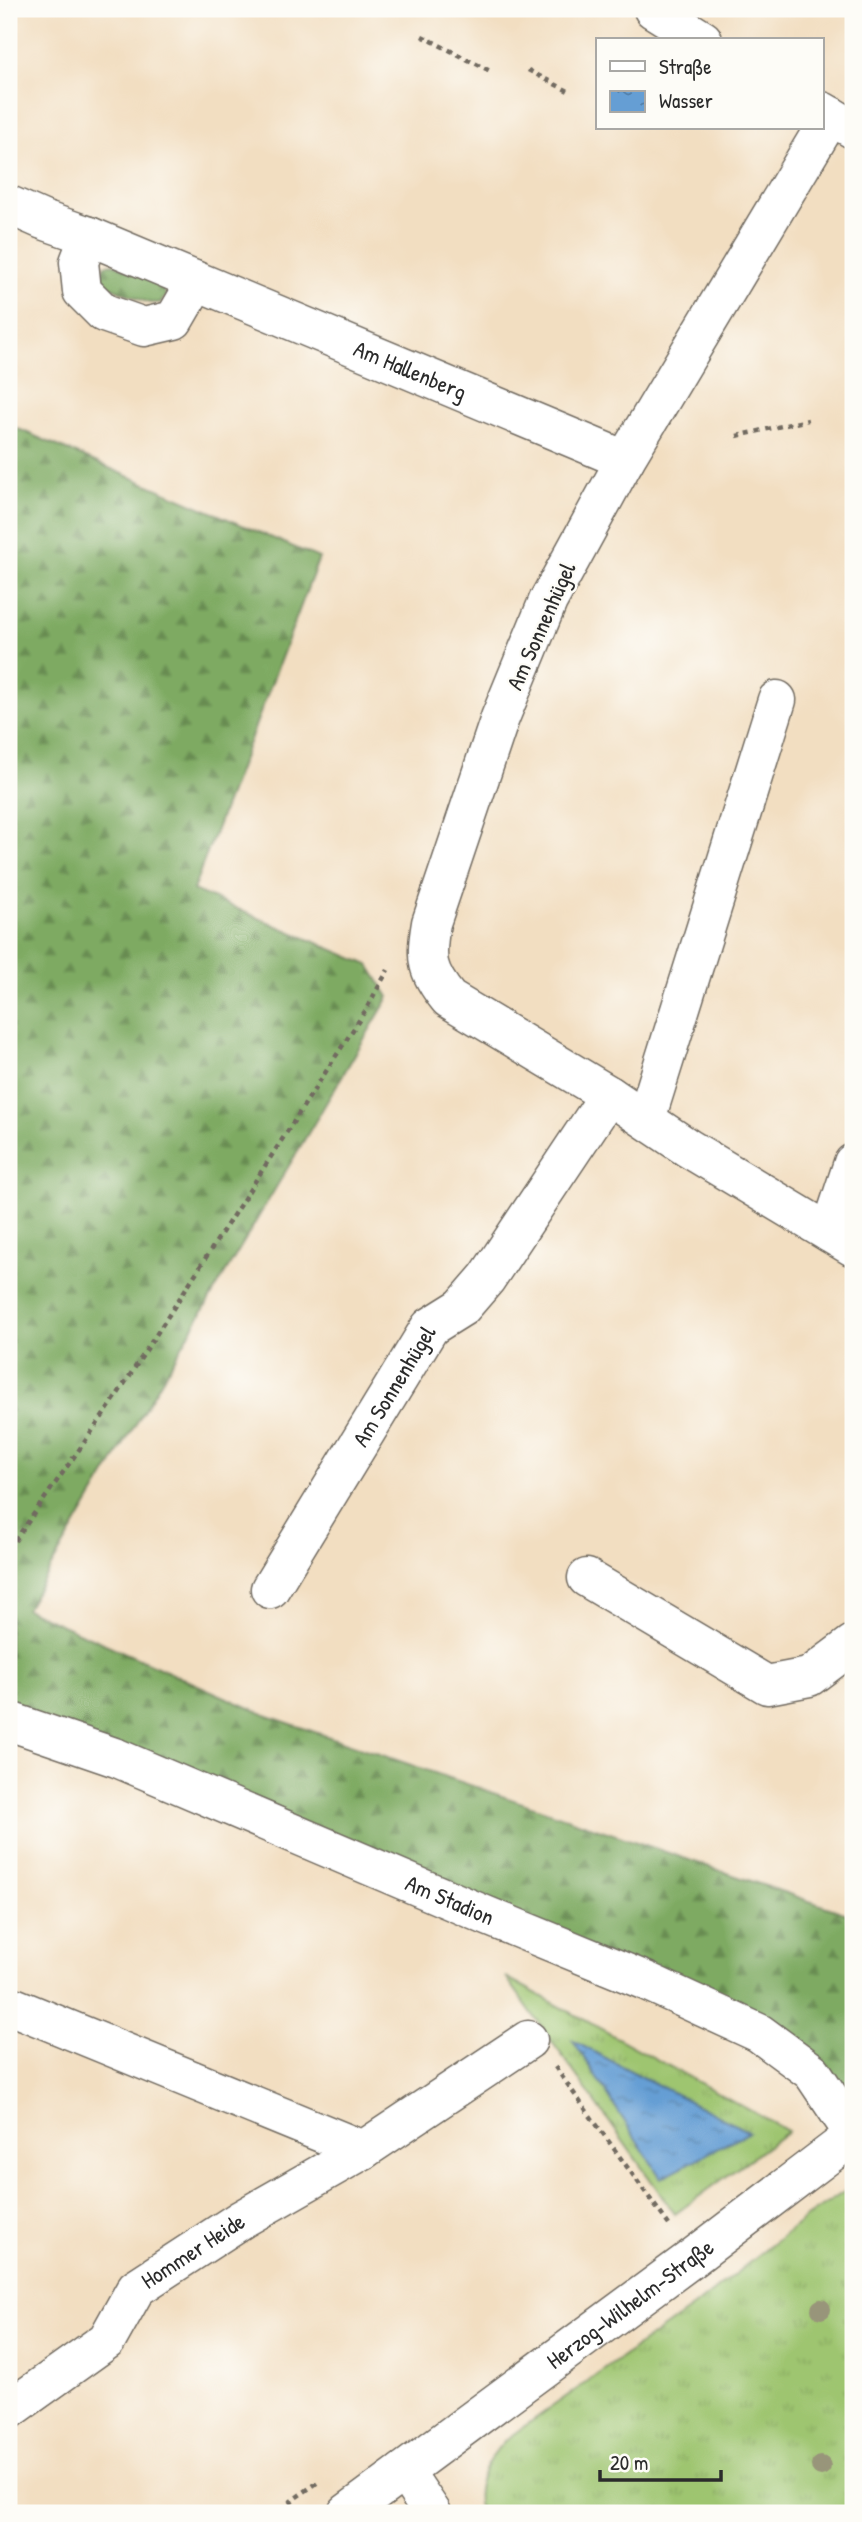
<svg xmlns="http://www.w3.org/2000/svg" width="862" height="2522" font-family="'Patrick Hand',sans-serif">
  <style>
    .grass { fill: url(#grass-tufts); stroke: #64784e; stroke-width: 2 }
    .forest { fill: url(#forest-firs); stroke: #546a46; stroke-width: 2 }
    .water { fill: url(#water-ripples); stroke: #486480; stroke-width: 2 }
    .lines { fill: none; stroke-linecap: round; stroke-linejoin: round }
    .street-casing { stroke: #716a60; stroke-width: 41 }
    .secondary-casing { stroke: #716a60; stroke-width: 41 }
    .path { stroke: #716a60; stroke-width: 4.5; stroke-dasharray: 5 5; stroke-linecap: butt }
    .street { stroke: #fff; stroke-width: 38 }
    .secondary { stroke: #fff; stroke-width: 38 }
    .tree { fill: #98957a }
    .labels { text-anchor: middle; stroke-width: 5; stroke-linejoin: round; paint-order: stroke }
    .street-label { font-size: 23px; fill: #2b2b2b; stroke: #fdfcf7 }
  </style>
  <defs>
    <pattern id="grass-tufts" width="24" height="20" patternUnits="userSpaceOnUse" patternTransform="scale(1.75)"><rect width="24" height="20" fill="#9ec570"/><path d="M3 7l-1-3M5 7V3M7 7l1-3M15 17l-1-3M17 17v-4M19 17l1-3" fill="none" stroke="#88a961"/></pattern>
    <pattern id="forest-firs" width="22" height="20" patternUnits="userSpaceOnUse" patternTransform="scale(1.75)"><rect width="22" height="20" fill="#7eaa62"/><path d="M5 1l3.5 6h-7zM16 11l3.5 6h-7z" fill="#678b51"/></pattern>
    <pattern id="water-ripples" width="26" height="14" patternUnits="userSpaceOnUse" patternTransform="scale(1.75)"><rect width="26" height="14" fill="#659ed4"/><path d="M2 4q2-2 4 0t4 0M15 11q2-2 4 0t4 0" fill="none" stroke="#5381ac"/></pattern>
  </defs>
  <rect width="100%" height="100%" fill="#fdfcf7"/>
  <filter id="ink" filterUnits="userSpaceOnUse"><feTurbulence type="fractalNoise" baseFrequency=".0143" numOctaves="2"/><feDisplacementMap in="SourceGraphic" scale="14" xChannelSelector="R" yChannelSelector="G"/><feConvolveMatrix kernelMatrix="1 2 1 2 8 2 1 2 1" color-interpolation-filters="sRGB"/></filter>
  <filter id="wash" filterUnits="userSpaceOnUse"><feTurbulence type="fractalNoise" baseFrequency=".00686" numOctaves="4" result="noise"/><feDisplacementMap in="SourceGraphic" scale="28" xChannelSelector="R" yChannelSelector="G"/><feGaussianBlur stdDeviation="1.57" result="paint"/><feColorMatrix in="noise" values="0 0 0 0 0 0 0 0 0 0 0 0 0 0 0 0 0 1.4 0 .05"/><feComposite in="paint" operator="in"/></filter>
  <g filter="url(#wash)">
    <rect width="100%" height="100%" fill="#f2dec1"/>
    <path class="grass" d="M506,1977L788,2131L675,2214Z
      M853,2186L850,2513H481C470,2487 488,2459 505,2440L700,2302L806,2217Z"/>
    <path class="forest" d="M114,264L162,285L166,296L160,303H149L101,283V273L105,265Z
      M9,425L319,558L193,890L369,965L389,997L26,1609L268,1716L853,1916V2087L842,2098L818,2065L9,1705Z"/>
    <path class="water" d="M573,2041L749,2132L661,2178Z"/>
  </g>
  <g filter="url(#ink)">
    <g class="lines">
      <defs>
        <g id="street">
          <path d="M831,116L625,460L548,601L500,718L431,923C425,959 426,971 449,999L609,1095L688,1148L853,1247"/>
          <path id="s1" d="M9,205L43,220L89,236L625,460"/>
          <path d="M89,236L79,262L82,291L104,313L144,327L174,320L188,296L194,280"/>
          <path d="M646,1119L777,700"/>
          <path d="M830,1233L853,1163"/>
          <path d="M587,1578L767,1685L809,1677L853,1644"/>
          <path id="s2" d="M270,1589L430,1327L462,1307L487,1278L609,1095"/>
          <path id="s3" d="M9,1721L117,1758L485,1915L646,1981L759,2033L812,2072L853,2133"/>
          <path d="M9,2005L363,2150"/>
          <path id="s4" d="M9,2410L107,2340L136,2288L242,2219L363,2150L528,2040"/>
        </g>
        <g id="secondary">
          <path d="M653,9L703,40"/>
          <path d="M822,111L853,129"/>
          <path d="M404,2471L432,2513"/>
          <path id="s5" d="M347,2513L691,2259L853,2136"/>
        </g>
      </defs>
      <use href="#street" class="street-casing"/>
      <use href="#secondary" class="secondary-casing"/>
      <path class="path" d="M422,36L490,71
        M528,70L572,93
        M737,436L808,420
        M9,1549L112,1403L365,1011L388,970
        M555,2067L669,2225
        M297,2513L291,2501L317,2483"/>
      <use href="#street" class="street"/>
      <use href="#secondary" class="secondary"/>
    </g>
    <g class="tree">
      <circle cx="821" cy="2309" r="10"/>
      <circle cx="821" cy="2466" r="10"/>
    </g>
  </g>
  <g class="labels">
    <g class="street-label">
      <text dy="8" stroke="none"><textPath href="#s1" startOffset="434">Am Hallenberg</textPath></text>
      <text transform="translate(541 626) rotate(-66)" y="8">Am Sonnenhügel</text>
      <text dy="8" stroke="none"><textPath href="#s2" startOffset="238">Am Sonnenhügel</textPath></text>
      <text dy="8" stroke="none"><textPath href="#s3" startOffset="476">Am Stadion</textPath></text>
      <text dy="8" stroke="none"><textPath href="#s4" startOffset="248">Hommer Heide</textPath></text>
      <text dy="8" stroke="none"><textPath href="#s5" startOffset="352">Herzog-Wilhelm-Straße</textPath></text>
    </g>
  </g>
  <rect width="862" height="2522" fill="none" stroke="#fdfcf7" stroke-width="35"/>
  <rect x="596" y="38" width="228" height="91" fill="#fdfcf7" stroke="#a9a8a5" stroke-width="2"/>
  <rect x="610" y="61" width="35" height="10" fill="#ffffff" stroke="#a9a8a5" stroke-width="2"/>
  <text x="659" y="74" font-size="21" fill="#2b2b2b">Straße</text>
  <rect x="610" y="91" width="35" height="21" fill="url(#water-ripples)" stroke="#a9a8a5" stroke-width="2"/>
  <text x="659" y="108" font-size="21" fill="#2b2b2b">Wasser</text>
  <path d="M600 2470v10h121v-10" fill="none" stroke="#2b2b2b" stroke-width="3.5"/>
  <text x="610" y="2470" font-size="21" fill="#2b2b2b" stroke="#fdfcf7" stroke-width="5" paint-order="stroke">20 m</text>
</svg>
